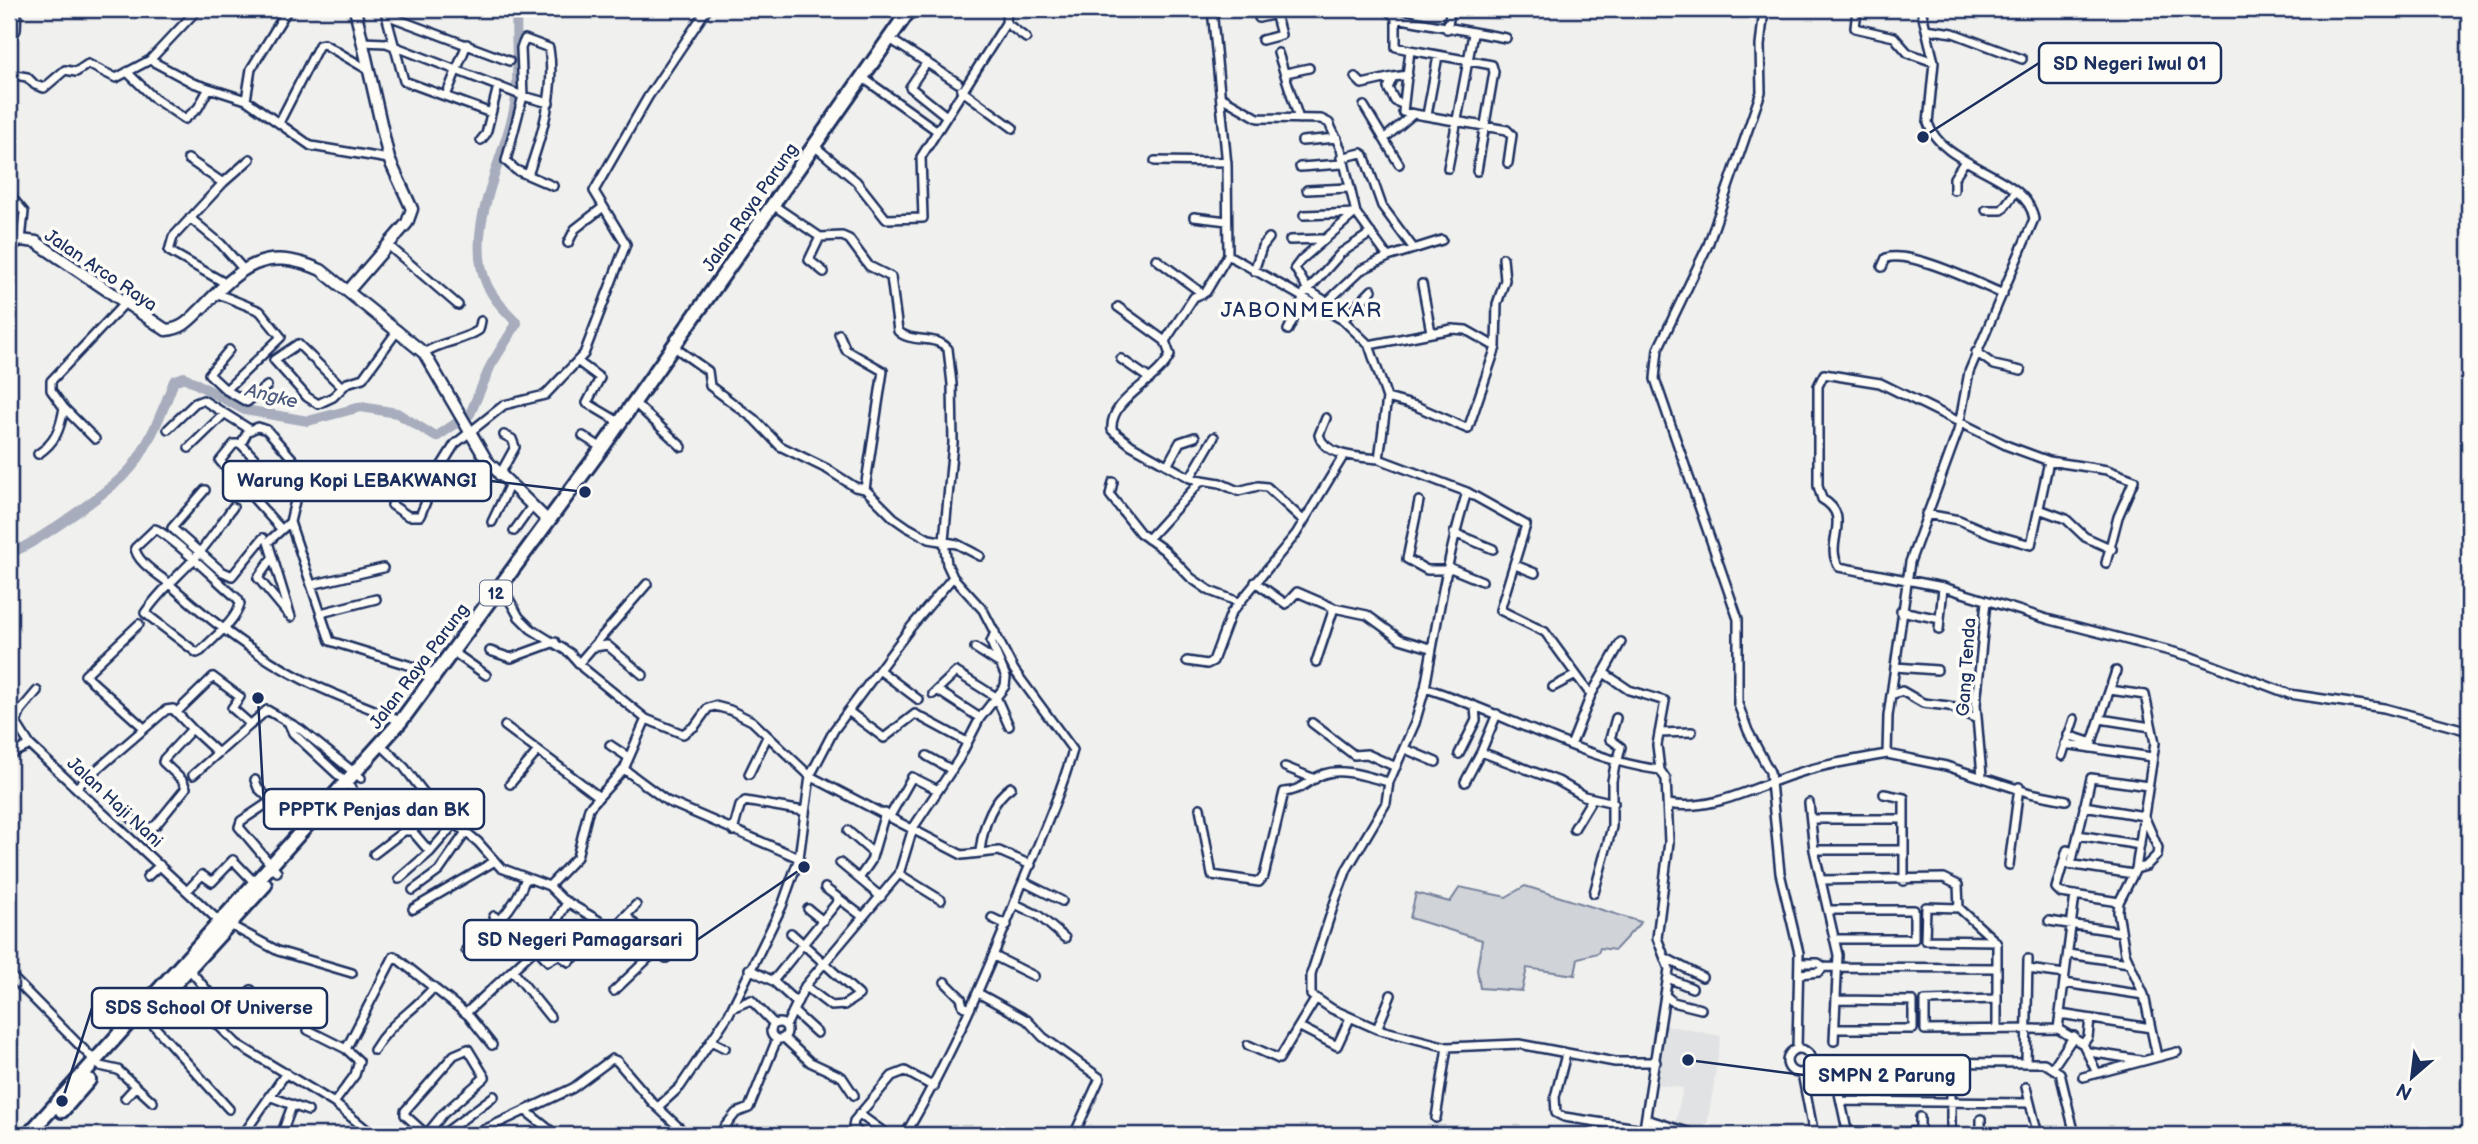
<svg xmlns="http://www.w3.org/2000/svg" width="2478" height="1144" font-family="'Balsamiq Sans',sans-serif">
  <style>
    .built { fill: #e0e2e3 }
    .green { fill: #d0d3d8; stroke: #76819b; stroke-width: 2 }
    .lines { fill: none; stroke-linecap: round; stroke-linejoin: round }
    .river { stroke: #a7adbd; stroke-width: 10 }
    .street-casing { stroke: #1b2f5e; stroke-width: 12 }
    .secondary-casing { stroke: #1b2f5e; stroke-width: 15 }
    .highway-casing { stroke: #1b2f5e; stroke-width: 18 }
    .street { stroke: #fdfcf7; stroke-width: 7 }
    .secondary { stroke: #fdfcf7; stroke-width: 10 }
    .highway { stroke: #fdfcf7; stroke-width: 12 }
    .labels { text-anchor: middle; stroke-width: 7; stroke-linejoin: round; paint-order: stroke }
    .shield { fill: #fdfcf7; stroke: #5f6c8c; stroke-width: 2 }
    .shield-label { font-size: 16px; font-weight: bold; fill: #1b2f5e }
    .street-label { font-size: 18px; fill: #1b2f5e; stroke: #fdfcf7 }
    .water-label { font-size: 19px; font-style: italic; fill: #4c5b7f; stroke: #fdfcf7 }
    .quarter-label { font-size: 21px; letter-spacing: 2px; fill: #1b2f5e; stroke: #fdfcf7 }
    .leader { fill: none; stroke: #1b2f5e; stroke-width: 2.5 }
    .callout-dot { fill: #1b2f5e; stroke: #fdfcf7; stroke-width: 2.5 }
    .callout { fill: #fdfcf7; stroke: #1b2f5e; stroke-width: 2.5 }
    .callout-label { font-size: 19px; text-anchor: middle; font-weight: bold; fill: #1b2f5e }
  </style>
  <rect width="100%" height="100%" fill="#f0f0ee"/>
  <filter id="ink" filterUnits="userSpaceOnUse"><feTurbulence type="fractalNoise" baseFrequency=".0143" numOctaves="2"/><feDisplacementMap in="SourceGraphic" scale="14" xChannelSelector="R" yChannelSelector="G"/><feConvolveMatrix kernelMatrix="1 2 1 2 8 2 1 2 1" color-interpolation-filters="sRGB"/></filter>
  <g filter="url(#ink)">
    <path class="built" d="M1665,1025L1721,1036L1706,1134L1675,1126L1683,1088L1656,1084Z"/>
    <path class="green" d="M1525,886L1641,922L1615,950L1600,948L1598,953L1578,958L1575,975L1527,968L1522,991L1480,988L1477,969L1482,940L1410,918L1416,893L1450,902L1460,887L1506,897Z"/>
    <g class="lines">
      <path class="river" d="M9,553C29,549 118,485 132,467C148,447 165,406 174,381L184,377L245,410L308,421L361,407L397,413L436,437L470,414L491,365L517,323C506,311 494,300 487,285C463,231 503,163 514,110C521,76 514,43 517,9"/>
      <defs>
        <path id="street" d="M1212,9L1227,165L1228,255L1343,320L1369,345L1387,398L1379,459L1467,492C1447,556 1437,623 1425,688C1501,711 1582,760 1660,770L1666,779L1669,842L1657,938L1669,969L1643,1135
          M1387,9L1396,18V47L1410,50L1403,112L1507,130L1512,135L1508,163
          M1764,9L1760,46L1761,92L1708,245L1658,349L1655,379L1738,619V704L1748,731L1770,772L1780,873L1799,953L1797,1049
          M1857,9L1855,28L1894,37L1908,53L1934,62
          M1259,18L1276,14
          M1396,18L1506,38
          M1006,23L1026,38
          M1447,29L1451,9
          M1926,29L1953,33L2022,59
          M890,39L958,83
          M1262,40L1281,35L1274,9
          M9,41L16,30L17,9
          M362,42L386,43L523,96L549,103
          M1410,50L1492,65L1494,72L1477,171
          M1278,53L1299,119
          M150,60L193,83L246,100L311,146L389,159
          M927,62L910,87L945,115
          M127,72L155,99L185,119L198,108L208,90
          M1286,73L1309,68
          M9,74L27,77L35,85L44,88L65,70L76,72L88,64L116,78L150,60L198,9
          M1355,77L1362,84L1393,77
          M866,80L936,130
          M961,90L1013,128
          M446,96L467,44
          M1221,97L1258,118L1321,119L1329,123L1341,149L1356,213L1388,257
          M246,100L251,69L288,9
          M1402,104L1395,101L1388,88L1393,77L1408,75
          M1364,106L1399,164
          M491,113L404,81L386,15L509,61
          M1427,115L1438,56
          M280,121L319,45L324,44L370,71
          M1385,138L1412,115
          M481,140L486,134L498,86
          M1302,141L1337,138
          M818,149L856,181L886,219L923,218L921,157L1006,23L1007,9
          M1341,158L1361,153L1364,155L1382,206L1414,249
          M188,159L223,183L173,237L169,251L225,283
          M1155,161L1227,162
          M1300,167L1342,164
          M1448,168L1473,34
          M528,175C542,135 556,90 549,48L525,39L521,48L523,96L506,161L516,170L553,186
          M223,183L250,159
          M1307,190L1348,188
          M1954,190V178L1965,161
          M9,194L24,212L21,240
          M773,205L820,237L842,236L849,239L869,266L891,277L898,331C911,344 936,334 948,349L952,384L953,443L944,541L947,564L953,577L983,610L1014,670L1073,750C1059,799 1037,846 1018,894C986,977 950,1059 905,1135
          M1986,210H2002L2016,191
          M1355,213L1301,260L1295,268L1308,290L1341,253L1371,233
          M1304,215L1356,213
          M1194,217L1227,221
          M190,218L221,244L244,270
          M820,237L809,260L824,272
          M1290,240L1321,239
          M568,243L575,229L602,208
          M388,245L458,305
          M1228,255L1206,292L1194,297L1165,341L1170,355C1158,382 1109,398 1112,430L1131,445L1190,478L1220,483L1238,491L1258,486L1267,487L1304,521
          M1156,259L1203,294
          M1882,267L1886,258C1912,250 1977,283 2003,294
          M1254,271L1262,247L1269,238
          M1422,284L1431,332
          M1305,292L1308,290L1327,302L1361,270L1388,257L1442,240
          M216,293L260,311L281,337L226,390L209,374L229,350
          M1118,307L1165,341
          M1343,320L1372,290
          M1288,330L1303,299
          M839,334L846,350L883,371L865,489L894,518L907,527L929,539L957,544L980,556
          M1369,345L1452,329L1466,330L1496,347L1468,429L1416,406L1387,398
          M1496,347L1497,304L1505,280L1503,258
          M677,349L708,371L710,386L754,419L780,446L827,469L855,487L865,489
          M1976,352L1994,365L2021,371
          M424,353C442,341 461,342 479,330L481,321
          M1121,359L1150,379
          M577,361L600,378L587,403L619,422
          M342,387L298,344L274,360L307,397L318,404L333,397L347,383L363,378L398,330
          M226,390L247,402L267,386
          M639,407L682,447
          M64,408L95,439
          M1326,418L1319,435C1325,457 1361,457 1379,459
          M168,429L195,403L203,400L251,430
          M583,436L602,448
          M241,444L248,431L258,427L267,430L298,465L296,485L288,494
          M189,448L224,414
          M38,454C56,442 60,429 64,408L51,390V381L124,304
          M2049,461L2107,470L2134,480L2118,517L2106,563
          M1168,464L1180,442L1195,437
          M499,476L515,447L512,439L504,435
          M1190,478L1214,437
          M1113,482L1110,495L1140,533L1164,550L1191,578L1210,591L1239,602
          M205,490L172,528L221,571L232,576L263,538
          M1467,492L1526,525L1500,610L1545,632L1591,695
          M1419,501L1407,559L1427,570H1448
          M392,505L408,516H420L440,468L455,444L504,405L545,395L584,354L626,244L594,191L648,97L707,9
          M233,507C220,525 208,544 193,560C177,577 158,593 145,613L197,653L201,651C213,638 235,622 240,604L238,599C220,584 172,536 155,529L135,548C137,562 156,573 167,582C208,619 249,651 298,677C331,695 368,706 402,722
          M2039,509L2066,519L2085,537L2112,549
          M1926,514L1959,520L1992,534L2031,545L2049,461L2008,446L1880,383L1824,374L1818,386V486L1822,499C1854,517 1823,543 1839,567L1943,587L2047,619L2189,656L2289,694L2384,708L2469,731
          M290,522L330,641L437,674
          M492,522L509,486
          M281,529L220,461L234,444H241L295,501L290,522L268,542L291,617
          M514,531L532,506
          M1454,533L1493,549
          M1148,539L1201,481
          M272,558L258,578L288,614
          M1515,565L1535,573
          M1448,567L1482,581
          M1255,582L1286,604L1297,592L1334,608L1367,615L1400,639L1430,648
          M311,585L383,568
          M505,592L519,617L531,629L570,653L583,668L646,719L683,734L695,726L708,708L715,706L730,710L752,721L810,776L962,855L999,851L1031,865
          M1901,611L1940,619
          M321,613L376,599
          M139,624L85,675L143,727
          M1939,630L1943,587
          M595,647L607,645L643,675
          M975,648L997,662
          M490,651L511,658L555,642
          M459,656L486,675
          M1187,661L1207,664L1213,661L1231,613L1296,534L1344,455
          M1316,662L1334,608
          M579,663L647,584
          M1895,667L1937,670
          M879,670L919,700
          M1604,673L1629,690L1665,701L1657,745L1660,770
          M1553,687L1576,675
          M1425,688L1415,723L1389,782L1386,803L1347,869L1336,898L1311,974V995L1332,1009L1377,1029L1447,1047L1519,1044L1615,1062H1656
          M937,690L956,672L996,697L1009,726
          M2110,690L2145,695L2155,743L2136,869L2119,902L2118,912L2125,953L2144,995L2157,1057
          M37,691L21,710L16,723L30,745L221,923
          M933,694L937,690L980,718
          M1891,695L1902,691L1923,703L1949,706L1977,719
          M848,711L884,738L915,714L967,742
          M177,712L213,677L240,697L232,708L249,723
          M1616,718L1610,739L1621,747L1618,760
          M2100,719L2151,727
          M1312,723L1354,755L1367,754L1396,767
          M289,724L293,733L352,788
          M505,726L598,796
          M1659,733L1692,732
          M2068,735L2092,743
          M1572,743L1591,695L1621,642
          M2065,744L2152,757
          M381,745L404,767L434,806L478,842L501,868L549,886L577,857L589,808L624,769L646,719
          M610,745L628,757
          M2090,748L2116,671
          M1405,749L1436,762
          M1481,752L1497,714
          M1459,754L1476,720L1475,706
          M1887,754L1946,766L2030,793L2066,800
          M9,755L30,745
          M927,756L952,770
          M2062,756L2074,719
          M1285,767L1315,779
          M624,769L667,801L799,858
          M749,774L767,737
          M193,775L218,753
          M1982,776L1976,705L1986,601
          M255,780L258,788L304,832
          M1465,782L1481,752L1558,781L1584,796L1614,803
          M510,784L538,751
          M78,786L166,710L173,709L192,729
          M1884,794L1904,798V881
          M271,801L241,821L239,827L277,872
          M1809,803L1814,850L1838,955L1834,1041
          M1668,804C1711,812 1752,788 1792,775C1823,764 1855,760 1887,754L1888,716L1910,562L1958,431L1969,372L2034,219C2027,173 1943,169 1928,123L1934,62L1921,9
          M2084,806L2144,816L2158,848L2157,855L2146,866L2136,869
          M1200,808L1212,875L1259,882L1264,876L1284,792C1302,791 1309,779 1324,774C1344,767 1370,778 1389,782
          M123,810L143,830L156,825L186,788L182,780L163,762L164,759L192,729L218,753L267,710L300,729L361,778
          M890,816L912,777L938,790
          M1811,819H1904
          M1574,829L1592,799
          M412,831L430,852
          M733,831L740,806L745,801L804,811
          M848,831L873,853
          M2078,835L2140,845
          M1814,850H1904
          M980,851C983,827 990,802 1011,787
          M2074,852L2067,850L2056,888L2061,893L2119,902
          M374,854L404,831H412L434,806
          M840,863L881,897
          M2068,864L2133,874
          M2009,865L2019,787
          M2071,865L2091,778L2148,786
          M899,874L941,900
          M147,877L160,865
          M860,877L871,861L885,813
          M399,879L430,852L455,823
          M1821,880L1944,878L1958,885L1959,908
          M1024,882L1062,901
          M549,886L562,899L613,929L636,905
          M825,888L862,916
          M413,890L439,871L466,832
          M187,891L202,875L212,882L233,860L256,884
          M1594,893L1612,827V781L1616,760
          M568,902C555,919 554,933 540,952L548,961L559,955L569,962L588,945
          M1015,904L1038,915L1065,938
          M413,909L495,861
          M808,909L823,921
          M1828,910H1914V939H1834
          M494,916L536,951
          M627,916L666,958
          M992,918L1007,925
          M2049,921L2121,932
          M230,925L278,951L352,973
          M791,933L859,995L844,1005L831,1006L805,986
          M1995,941L1925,940L1926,907L1959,908L1995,941L1997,944V1028
          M466,950C491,930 514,911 526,878
          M2068,954L2129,963
          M994,956L1034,976
          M1666,958L1702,977
          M1799,963H1818L1824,967L1997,968
          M189,969L211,995
          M749,969L773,981L796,1002
          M2028,969L2065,974
          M513,971L550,1017
          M9,974L96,1062
          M1800,974L1819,972L1824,967
          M1668,978L1692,988
          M773,981L839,900
          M945,982L961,998L963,1006L970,1009
          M2064,983L2144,995
          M169,990L214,1021L237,1044L334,1103L373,1135
          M614,991L658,949
          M978,993L1027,1020L1043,1037L1100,1078L1074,1135
          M1666,996L1673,1002L1701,1009
          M1997,999L1925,1001V1030L2058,1029L2083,1044L2097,1073
          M734,1007L751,1000L774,1024
          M793,1011L817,1033
          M466,1013L534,950
          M2060,1014L2151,1028
          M145,1016L229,1109
          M771 1031a8 8 0 1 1 16 0a8 8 0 1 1-16 0Z
          M786,1026L805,986L899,874L913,828L959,759L980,718L1005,686L1006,677L991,642L995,632
          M1300,1027L1337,1046L1350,1018
          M1377,1029L1391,995
          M1835,1029H1913V1001L1836,1000
          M2058,1029L2075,895
          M224,1030L246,1008L243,1000L251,990
          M308,1030L346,1049L359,1061L355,1075L334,1103
          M784,1038L810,1062L842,1077L854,1095
          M711,1041L725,1048
          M2083,1044L2088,1037L2090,1019
          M1248,1045L1279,1059L1316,998
          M1787 1061a12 12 0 1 1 24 0a12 12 0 1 1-24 0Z
          M346,1049L394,956L469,1016L492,1045
          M374,1050C391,1021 412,1013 434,987
          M2089,1052L2140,1060
          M1566,1054L1555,1097L1556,1113L1564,1117L1644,1129
          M1812,1062L2044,1063L2060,1073L2075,1135
          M1947,1063V1079L1951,1085V1135
          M2026,1063L2028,959
          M100,1066L118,1070L153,1102
          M2053,1067L2074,1036
          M1802,1073L1814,1135
          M2083,1077L2177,1052
          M1837,1084L1848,1135
          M1951,1085L1956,1080V1063
          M2026,1087L2038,1135
          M269,1096L308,1111
          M125,1098L135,1087
          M1841,1101L2030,1103
          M658,1107L680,1087L729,1014L782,906L799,858L810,776L834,730L911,627L953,577
          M526,1111L556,1135
          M859,1114L888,1135
          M1436,1118L1447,1047
          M1646,1119L1697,1135
          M1847,1131L1920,1132
          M1981,1133H2037
          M426,1134L405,1115V1111L454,1055L468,1049L485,1077L443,1114L426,1135
          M243,1135L286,1073
          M281,1135L292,1106
          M442,1135L494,1096
          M473,1135L573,1088L612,1059L617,1061L653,1103L687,1135
          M718,1135L736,1113L749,1108L777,1039
          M861,1135L853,1127L854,1121L892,1076L905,1071L934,1087
          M1920,1135V1117
          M1981,1135V1119"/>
        <path id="secondary" d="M9,245L21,240L36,242L166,330C183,329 190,320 202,308C241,267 264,245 321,270L424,353L487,461L548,521
          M349,290L407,223L412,209L389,159L355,9"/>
        <path id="highway" d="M171,988L265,885
          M62,1111L89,1080
          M28,1135L401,721L602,448L910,9"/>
      </defs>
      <use href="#street" class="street-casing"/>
      <use href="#secondary" class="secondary-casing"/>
      <use href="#highway" class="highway-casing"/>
      <use href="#street" class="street"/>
      <use href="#secondary" class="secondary"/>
      <use href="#highway" class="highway"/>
    </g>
  </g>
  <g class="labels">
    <rect class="shield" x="480" y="580.5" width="32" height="25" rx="5"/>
    <g class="shield-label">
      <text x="496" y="599">12</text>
    </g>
    <g class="street-label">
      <text transform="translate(750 207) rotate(-55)" y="6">Jalan Raya Parung</text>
      <text transform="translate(101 270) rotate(34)" y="6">Jalan Arco Raya</text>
      <text transform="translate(419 666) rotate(-53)" y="6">Jalan Raya Parung</text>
      <text transform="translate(1966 667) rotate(-86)" y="6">Gang Tenda</text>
      <text transform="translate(115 802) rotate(43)" y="6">Jalan Haji Nani</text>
    </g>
    <g class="water-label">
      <text transform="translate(272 395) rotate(14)" y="7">Angke</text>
    </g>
    <g class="quarter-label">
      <text x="1302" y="317">JABONMEKAR</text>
    </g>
  </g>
  <path class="leader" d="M1923 137L2039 63M585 492L491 481M258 698L264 809M804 867L697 940M62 1101L92 1008M1688 1060L1804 1075"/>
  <g class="callout-dot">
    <circle cx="1923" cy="137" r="7"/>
    <circle cx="585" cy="492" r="7"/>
    <circle cx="258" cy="698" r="7"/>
    <circle cx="804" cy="867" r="7"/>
    <circle cx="62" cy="1101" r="7"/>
    <circle cx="1688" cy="1060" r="7"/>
  </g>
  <g class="callout">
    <rect x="2039" y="43" width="182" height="40" rx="7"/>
    <rect x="223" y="461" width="268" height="40" rx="7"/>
    <rect x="264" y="789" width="220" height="40" rx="7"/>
    <rect x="464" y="920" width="233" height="40" rx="7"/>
    <rect x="92" y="988" width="235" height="40" rx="7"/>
    <rect x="1804" y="1055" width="166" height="40" rx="7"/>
  </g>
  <g class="callout-label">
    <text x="2130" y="70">SD Negeri Iwul 01</text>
    <text x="357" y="487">Warung Kopi LEBAKWANGI</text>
    <text x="374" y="816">PPPTK Penjas dan BK</text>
    <text x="580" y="946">SD Negeri Pamagarsari</text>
    <text x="209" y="1014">SDS School Of Universe</text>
    <text x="1887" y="1082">SMPN 2 Parung</text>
  </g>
  <rect width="2478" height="1144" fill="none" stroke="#fdfcf7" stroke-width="35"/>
  <rect x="18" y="18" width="2443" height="1109" fill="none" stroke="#1b2f5e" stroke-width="2.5" filter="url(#ink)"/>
  <g transform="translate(2412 1077) rotate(208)" stroke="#fdfcf7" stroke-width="5" paint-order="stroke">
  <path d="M0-5L12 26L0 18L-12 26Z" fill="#1b2f5e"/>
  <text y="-10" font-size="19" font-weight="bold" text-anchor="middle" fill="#1b2f5e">N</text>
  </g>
</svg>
